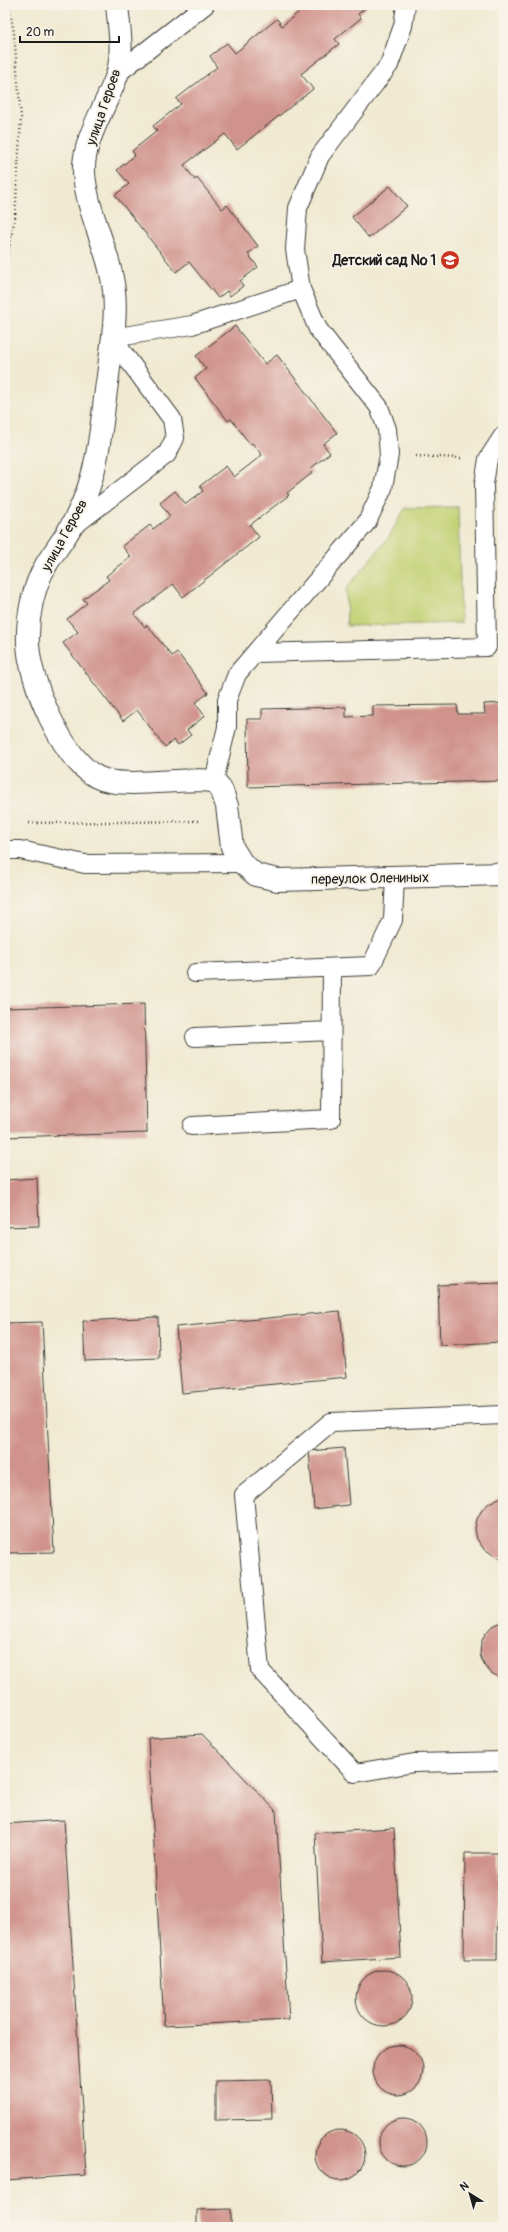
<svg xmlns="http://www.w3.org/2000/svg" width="508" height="2232" font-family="Pangolin,sans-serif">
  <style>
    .green { fill: #c2d173; stroke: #6f7648 }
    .building { fill: #d0938b }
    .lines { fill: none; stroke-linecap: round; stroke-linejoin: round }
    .service-casing { stroke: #3c3b37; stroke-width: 20 }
    .minor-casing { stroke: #3c3b37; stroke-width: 24 }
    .path { stroke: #3c3b37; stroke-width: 2.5; stroke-dasharray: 1 3; stroke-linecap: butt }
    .service { stroke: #fff; stroke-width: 18 }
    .minor { stroke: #fff; stroke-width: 22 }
    .labels { text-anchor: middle; stroke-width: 4; stroke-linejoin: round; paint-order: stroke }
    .street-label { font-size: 14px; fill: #1c1c1c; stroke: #f7f3e8 }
    .poi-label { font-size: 14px; font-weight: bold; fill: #1c1c1c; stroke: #f7f3e8; text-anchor: end }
  </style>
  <rect width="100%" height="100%" fill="#f7f3e8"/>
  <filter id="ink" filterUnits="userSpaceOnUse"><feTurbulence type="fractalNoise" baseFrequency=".025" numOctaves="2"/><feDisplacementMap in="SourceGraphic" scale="8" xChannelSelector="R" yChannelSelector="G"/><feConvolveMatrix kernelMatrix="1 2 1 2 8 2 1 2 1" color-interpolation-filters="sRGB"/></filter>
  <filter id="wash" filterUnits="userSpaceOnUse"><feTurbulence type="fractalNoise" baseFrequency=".012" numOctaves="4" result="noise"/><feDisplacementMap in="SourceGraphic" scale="16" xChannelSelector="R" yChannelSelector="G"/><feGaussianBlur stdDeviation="0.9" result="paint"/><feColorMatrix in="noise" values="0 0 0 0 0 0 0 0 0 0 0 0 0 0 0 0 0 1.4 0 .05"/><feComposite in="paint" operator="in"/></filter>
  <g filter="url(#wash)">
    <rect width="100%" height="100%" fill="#f0ead2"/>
    <path class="green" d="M458,507L461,623L347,626L346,589L389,537L405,508Z"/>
    <g id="blocks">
      <path class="building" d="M307,5H369L358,14L361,18L335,39L339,44L301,74L313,89L237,149L225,134L184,165L195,180L197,178L222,209L227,205L258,246L248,254L258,267L240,281L243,286L230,296L227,291L218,298L189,262L176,272L115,195L129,184L117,170L135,155L132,151L157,131L153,126L181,104L176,99L217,67L210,56L227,43L235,53L277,19L282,26Z
        M390,186L407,206L369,238L352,217Z
        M235,326L265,364L277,355L337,433L323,444L330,453L310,469L313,472L287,493L289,495L250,525L259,537L183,597L173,584L134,614L145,627L147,625L172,656L177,652L208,693L195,703L205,716L187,730L191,735L178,745L174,740L165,747L137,710L123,721L63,643L78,632L67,619L87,603L83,599L109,580L106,576L131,557L122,546L150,525L153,529L170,516L160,503L175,491L186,504L203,491L200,486L226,466L234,477L262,455L252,443L250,444L231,419L228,421L195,378L206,369L196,356Z
        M503,703V781L248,787L247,719H262V709L346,707V717L373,716V706L457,705L458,714H485L484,704Z
        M144,1004L147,1133L5,1137V1008Z
        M37,1178L39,1226L5,1227V1180Z
        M503,1283V1342L440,1345L438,1285Z
        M340,1311L347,1377L182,1393L176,1327Z
        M158,1317L159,1358L85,1361L83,1321Z
        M42,1322L54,1552L5,1553V1323Z
        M344,1448L349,1505L314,1509L309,1451Z
        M499,1498H503V1558H498L483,1548L477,1539L475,1529L477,1519L482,1510L489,1503Z
        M503,1621V1679L491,1673L484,1665L480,1655L481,1643L485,1634L492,1626Z
        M202,1734L276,1811L289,2020L164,2026L148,1738Z
        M64,1820L86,2175L5,2180V1824Z
        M394,1828L401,1957L322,1962L315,1833Z
        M465,1853H498L497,1960H464Z
        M356 1998a28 28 0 1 1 56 0a28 28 0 1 1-56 0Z
        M373 2070a25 25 0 1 1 50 0a25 25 0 1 1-50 0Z
        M271,2080L272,2119L216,2120V2081Z
        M379 2142a24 24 0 1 1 48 0a24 24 0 1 1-48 0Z
        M315 2155a25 25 0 1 1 50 0a25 25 0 1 1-50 0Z
        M231,2209V2227H197V2210Z"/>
    </g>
  </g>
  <g filter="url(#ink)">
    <use href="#blocks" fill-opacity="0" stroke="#3c3b37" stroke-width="1"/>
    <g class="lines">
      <defs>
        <path id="service" d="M118,73L205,5
          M71,528L167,454L175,438L172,419L112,338L192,325L301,289
          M255,653L487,647L484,484L488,459L503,436
          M214,781L227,727V700L237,674L367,522L383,488L389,455L387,429L379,407L318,329L301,289L295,249L298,208L320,156L389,65L403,26L406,5
          M5,850H20L85,864L242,863
          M195,973L371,966L393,920L395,877
          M195,1037L331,1031
          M192,1126L331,1119L332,968
          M503,1415L331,1422L244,1495L260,1670L355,1773L414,1763L503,1761"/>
        <path id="minor" d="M117,5C119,27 124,54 117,75C107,105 82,140 84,173C87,214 110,251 114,291C117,319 111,349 108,376C104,402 102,429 97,455C92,482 83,507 69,530C62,542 53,553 46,565C33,587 27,617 28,643C29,680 62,759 97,777C122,790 182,777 214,781L222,791L227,806L232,847L242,863L256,875L278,880L503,874"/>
      </defs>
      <use href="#service" class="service-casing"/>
      <use href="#minor" class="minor-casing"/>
      <path class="path" d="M5,269L15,217L21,118L14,33L9,5
        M416,456L461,458
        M29,823L200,821"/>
      <use href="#service" class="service"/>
      <use href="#minor" class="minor"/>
    </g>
  </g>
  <defs>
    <symbol id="school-disc" viewBox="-11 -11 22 22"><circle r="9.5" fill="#c8321e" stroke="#f7f3e8"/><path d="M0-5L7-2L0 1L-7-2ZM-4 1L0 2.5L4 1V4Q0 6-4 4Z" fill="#fff"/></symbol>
  </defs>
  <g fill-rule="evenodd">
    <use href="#school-disc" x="439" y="249" width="22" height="22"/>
  </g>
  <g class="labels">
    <g class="street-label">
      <text transform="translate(103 107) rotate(-71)" y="5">улица Героев</text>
      <text transform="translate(64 535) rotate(-61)" y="5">улица Героев</text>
      <text transform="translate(370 878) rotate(-1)" y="5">переулок Олениных</text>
    </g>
    <g class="poi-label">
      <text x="436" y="265">Детский сад № 1</text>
    </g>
  </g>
  <rect width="508" height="2232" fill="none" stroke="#f7f3e8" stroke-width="20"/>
  <g transform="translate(470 2194) rotate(323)" stroke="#f7f3e8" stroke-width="3" paint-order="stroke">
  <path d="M0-3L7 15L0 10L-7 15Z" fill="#1c1c1c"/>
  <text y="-6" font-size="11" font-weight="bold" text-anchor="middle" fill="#1c1c1c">N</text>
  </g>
  <path d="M20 36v6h99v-6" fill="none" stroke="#1c1c1c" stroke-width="2"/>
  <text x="26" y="36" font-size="12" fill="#1c1c1c" stroke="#f7f3e8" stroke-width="3" paint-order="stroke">20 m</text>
</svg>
